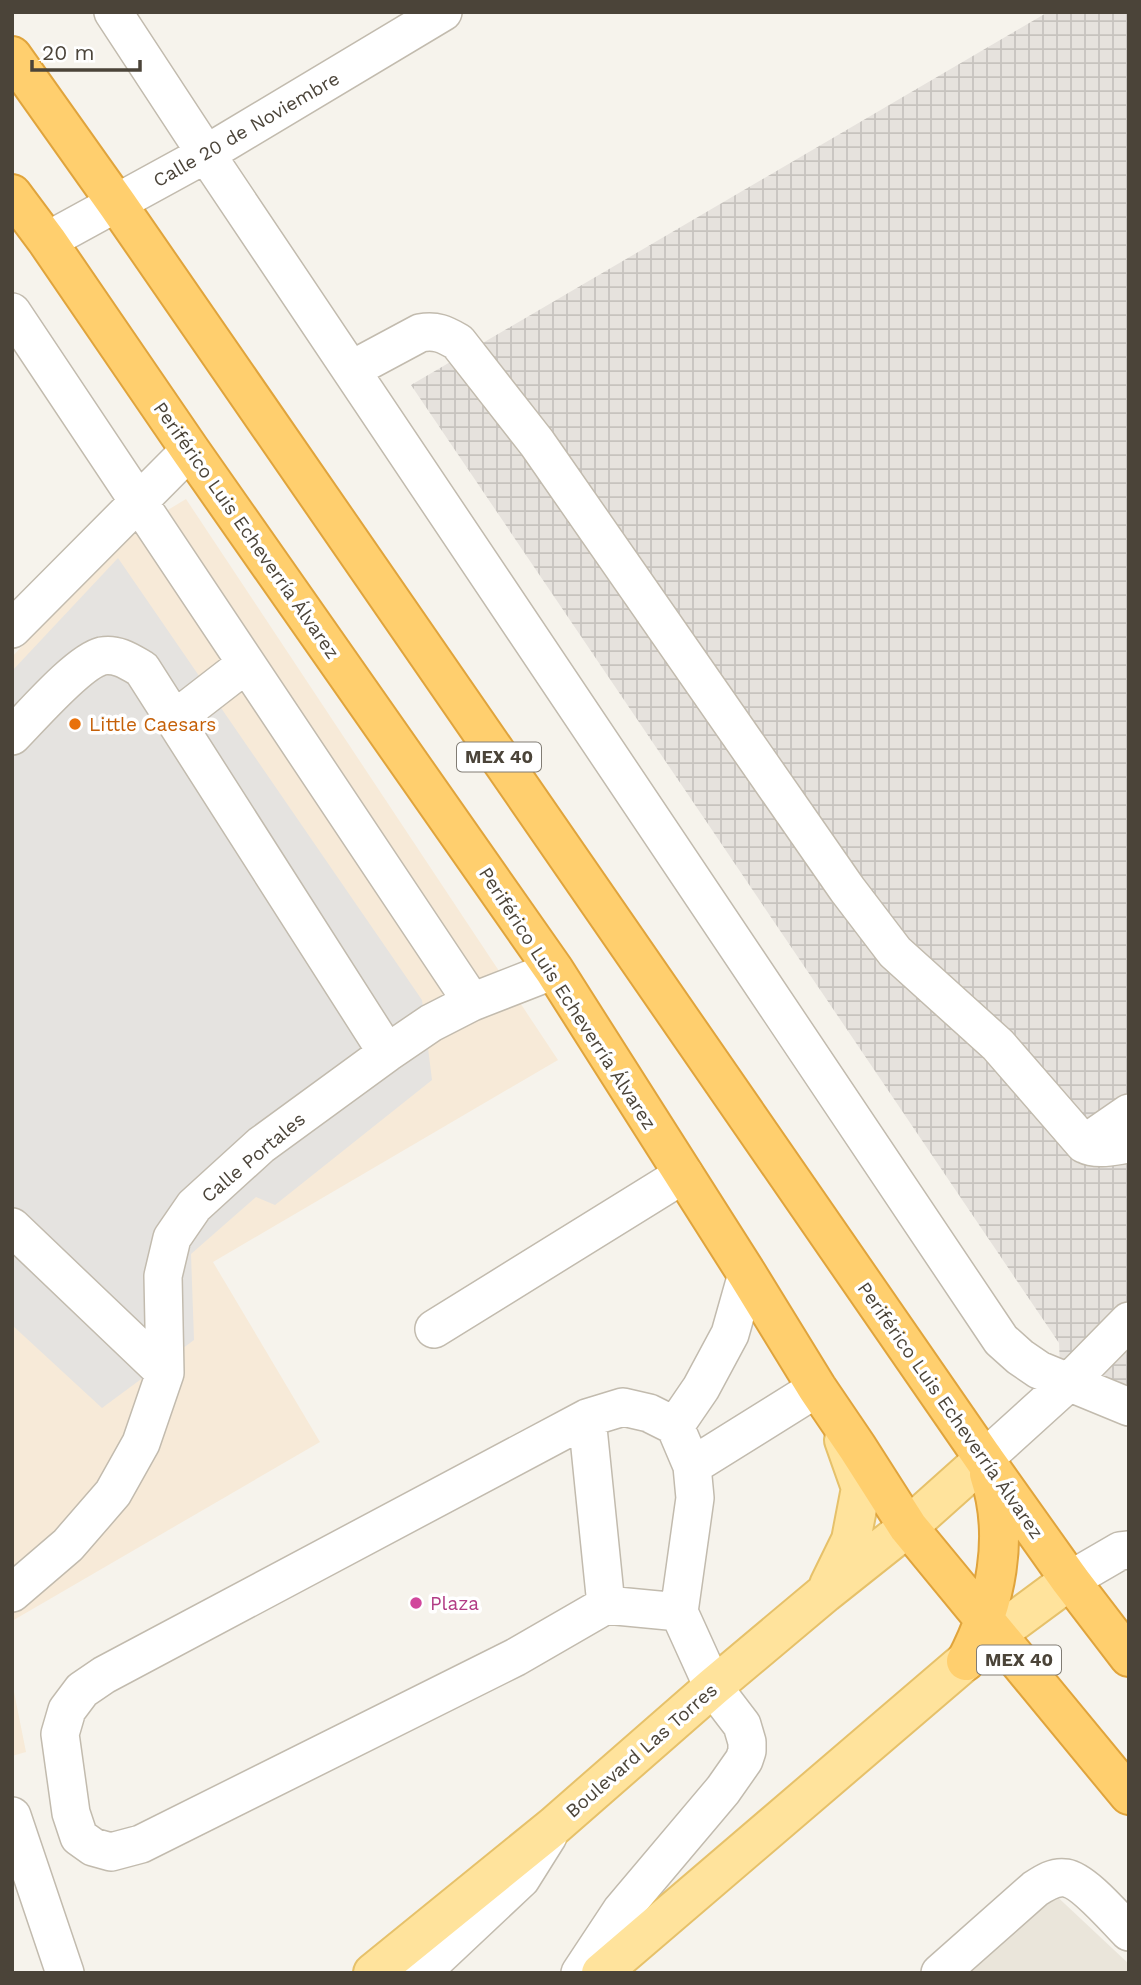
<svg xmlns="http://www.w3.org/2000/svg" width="1141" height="1985" font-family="'Work Sans',sans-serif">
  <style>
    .residential { fill: #eae5da }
    .commercial { fill: #f7ead8 }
    .industrial { fill: url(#industrial-grid) }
    .parking { fill: #e5e3e0 }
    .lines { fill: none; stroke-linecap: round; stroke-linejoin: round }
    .minor-casing { stroke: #c2bbae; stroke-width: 40 }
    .major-casing { stroke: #e6c16a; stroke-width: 42 }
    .highway-casing { stroke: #e0a43c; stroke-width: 42 }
    .minor { stroke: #fff; stroke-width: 37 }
    .major { stroke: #ffe39c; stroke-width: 38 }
    .highway { stroke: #ffcf6e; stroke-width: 38 }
    .food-dot { fill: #e8710a; stroke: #fff; stroke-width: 2.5 }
    .hotel-dot { fill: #d1479c; stroke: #fff; stroke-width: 2.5 }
    .labels { text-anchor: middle; stroke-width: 7; stroke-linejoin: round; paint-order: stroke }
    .shield { fill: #fff; stroke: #817c74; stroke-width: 2 }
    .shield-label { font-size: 18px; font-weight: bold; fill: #4b4439 }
    .street-label { font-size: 19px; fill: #4b4439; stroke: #fff }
    .food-label { font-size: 19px; fill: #c56008; stroke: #fff; text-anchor: start }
    .hotel-label { font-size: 19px; fill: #b23c85; stroke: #fff; text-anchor: start }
  </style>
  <defs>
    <pattern id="industrial-grid" width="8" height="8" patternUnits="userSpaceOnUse" patternTransform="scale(1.75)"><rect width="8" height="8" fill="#e6e2dd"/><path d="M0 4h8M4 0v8" fill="none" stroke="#c7c3be"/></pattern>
  </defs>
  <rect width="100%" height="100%" fill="#f6f3ec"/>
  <path class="residential" d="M1049,1889L1129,1964V1973H960Z"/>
  <path class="commercial" d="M186,499L558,1060L213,1262L320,1442L12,1621V657L123,537Z
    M12,1682L26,1752L12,1756Z"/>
  <path class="industrial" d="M1048,12H1129V1416L1061,1388L1059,1343L411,385Z"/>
  <path class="parking" d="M118,558L422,1000L432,1080L275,1205L256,1197L191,1254L194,1340L102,1408L12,1325V671Z"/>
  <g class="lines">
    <defs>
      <path id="minor" d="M113,12L206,154L1001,1340L1020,1357L1039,1370L1129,1407
        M47,241L206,154L443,12
        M12,312L472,1002
        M351,370L420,333C436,330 444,334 458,342L537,443L847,889L895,952L998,1045L1084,1144C1098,1151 1114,1146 1129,1144
        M12,629L190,450
        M175,719L246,664
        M12,736C31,717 78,662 102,656C117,653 130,662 142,669L387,1053
        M1084,1144L1129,1113
        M12,1227L165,1373
        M434,1329L684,1174
        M587,1418L606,1605
        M675,1426L701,1388L730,1334L747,1274
        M984,1459L1069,1382L1129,1321
        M692,1466L817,1388
        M1070,1580L1120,1551L1129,1550
        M12,1593L68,1545L113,1493L141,1443L165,1373L163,1276L172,1238L194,1206L261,1145L387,1053L431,1023L472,1002L554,970
        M12,1816L65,1973
        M421,1973L521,1879L548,1836
        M580,1973L621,1911L723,1790L744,1760L747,1751V1742L742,1725L713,1687L679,1612L606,1605L516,1657L141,1844L111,1852L93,1847L79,1837L71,1813L60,1734L67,1710L82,1690L104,1675L587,1418L623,1407L649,1413L675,1426L692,1466L695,1498L679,1612
        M940,1973L1035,1889C1044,1883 1054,1876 1066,1878C1084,1881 1115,1918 1129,1932"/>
      <path id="major" d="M829,1585L851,1540L861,1488L844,1440
        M373,1973L554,1826L713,1687L825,1593L908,1527L984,1459
        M601,1973L997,1634L1070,1580"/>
      <path id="highway" d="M12,56L117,204L984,1459L1070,1580L1129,1657
        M12,194L47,241L190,450L554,970L747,1274L817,1388L857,1447L908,1527L1129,1795
        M966,1661C996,1604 1010,1536 989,1474"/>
    </defs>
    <use href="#minor" class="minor-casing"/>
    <use href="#major" class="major-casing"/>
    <use href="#highway" class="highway-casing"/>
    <use href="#minor" class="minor"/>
    <use href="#major" class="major"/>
    <use href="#highway" class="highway"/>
  </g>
  <circle class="food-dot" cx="75" cy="724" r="7"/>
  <circle class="hotel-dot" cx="416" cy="1603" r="7"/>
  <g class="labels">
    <g class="shield">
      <rect x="457" y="742.5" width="84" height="29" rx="5"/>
      <rect x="977" y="1645.5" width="84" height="29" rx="5"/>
    </g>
    <g class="shield-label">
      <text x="499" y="763">MEX 40</text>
      <text x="1019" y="1666">MEX 40</text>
    </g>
    <g class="street-label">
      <text transform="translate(246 129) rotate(-30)" y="7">Calle 20 de Noviembre</text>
      <text transform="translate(247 530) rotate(55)" y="7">Periférico Luis Echeverría Álvarez</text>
      <text transform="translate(568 998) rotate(57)" y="7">Periférico Luis Echeverría Álvarez</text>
      <text transform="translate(253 1157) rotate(-40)" y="7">Calle Portales</text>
      <text transform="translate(951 1410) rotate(55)" y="7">Periférico Luis Echeverría Álvarez</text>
      <text transform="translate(641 1750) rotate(-41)" y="7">Boulevard Las Torres</text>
    </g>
    <g class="food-label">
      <text x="89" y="731">Little Caesars</text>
    </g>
    <g class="hotel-label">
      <text x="430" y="1610">Plaza</text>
    </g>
  </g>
  <rect width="1141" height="1985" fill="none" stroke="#4b4439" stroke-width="28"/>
  <path d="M32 60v10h108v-10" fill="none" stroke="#4b4439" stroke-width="3.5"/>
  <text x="42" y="60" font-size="21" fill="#4b4439" stroke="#ffffff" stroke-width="5" paint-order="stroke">20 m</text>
</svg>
